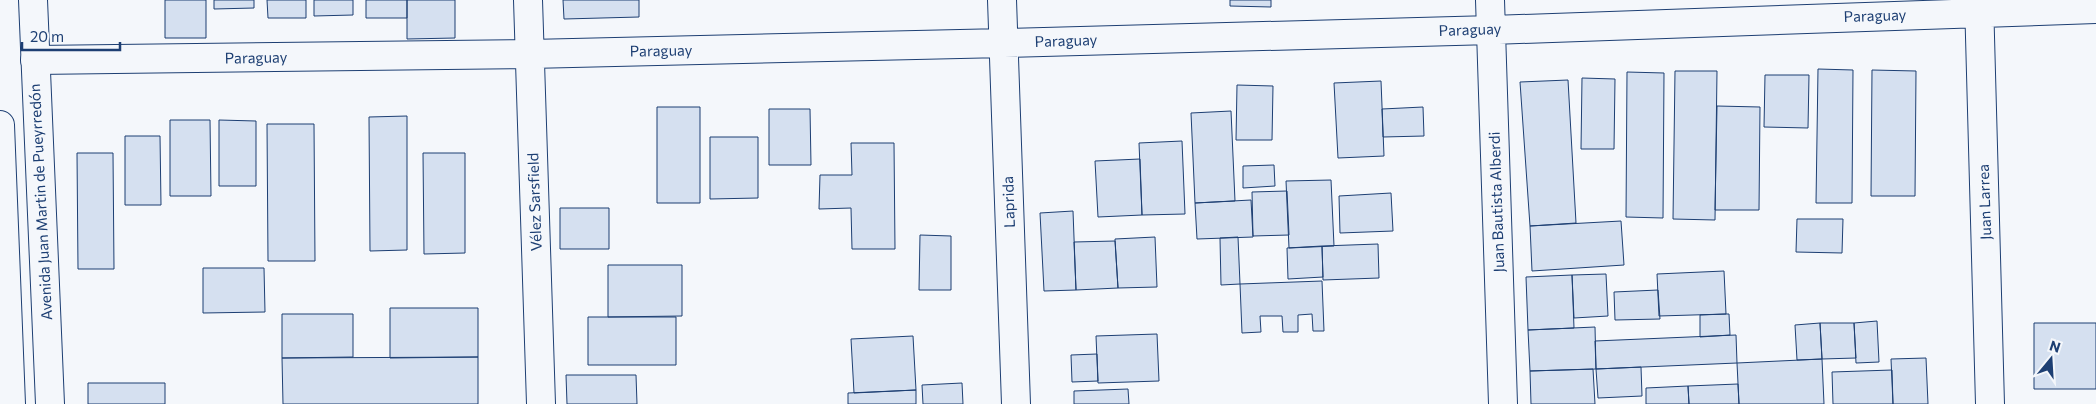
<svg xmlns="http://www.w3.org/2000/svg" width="2096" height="404" font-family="Commissioner,sans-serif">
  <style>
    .building { fill: #d5e0f0; stroke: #1d3f73 }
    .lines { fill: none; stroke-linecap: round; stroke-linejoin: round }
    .minor-casing { stroke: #1d3f73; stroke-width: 30 }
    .secondary-casing { stroke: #1d3f73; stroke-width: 30 }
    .minor { stroke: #f4f7fb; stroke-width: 28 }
    .secondary { stroke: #f4f7fb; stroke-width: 28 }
    .labels { text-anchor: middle; stroke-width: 4; stroke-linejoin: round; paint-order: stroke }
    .street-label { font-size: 15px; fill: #1d3f73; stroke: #f4f7fb }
  </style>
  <rect width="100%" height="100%" fill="#f4f7fb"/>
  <path class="building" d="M165,0H206V38H165Z
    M214,0H254V8L214,9Z
    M267,0H306V18H268Z
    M314,0H353V15L314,16Z
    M366,0H407V18H366Z
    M407,0H455V38L407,39Z
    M563,0H639V17L564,19Z
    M1230,0H1271V7L1230,6Z
    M1818,69L1853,70L1852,203H1816Z
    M1872,70L1916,71L1915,196H1871Z
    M1675,71H1717L1715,220L1673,219Z
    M1627,72L1664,73L1663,218L1626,217Z
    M1765,75H1809L1808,128L1764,127Z
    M1582,78L1615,79L1614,149H1581Z
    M1568,80L1576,223L1530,226L1520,82Z
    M1381,81L1384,156L1338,158L1334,83Z
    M1237,85L1273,86L1272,140H1236Z
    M1717,106L1760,107L1759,210H1715Z
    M657,107H700V203H657Z
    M1423,107L1424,136L1383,137L1382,109Z
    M769,109H810L811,165H769Z
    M1231,111L1235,201L1195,203L1191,113Z
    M407,116V250L370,251L369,117Z
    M170,120H210L211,196H170Z
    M219,120L256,121V186H219Z
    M267,124H314L315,261H268Z
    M125,136H160L161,205H125Z
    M710,137H758V198L710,199Z
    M1182,141L1185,214L1142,215L1139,143Z
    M851,143H894L895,249H852L851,208L819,209L820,175H852Z
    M77,153H113L114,269H78Z
    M423,153H465V253L424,254Z
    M1140,159L1142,215L1098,217L1095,161Z
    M1274,165L1275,186L1243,188V166Z
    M1331,180L1334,246L1289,248L1286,181Z
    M1287,191L1289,235L1253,236L1252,192Z
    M1391,193L1393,231L1340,233L1339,196Z
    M1251,200L1253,237L1197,239L1195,203Z
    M560,208H609V249H560Z
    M1073,211L1076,290L1044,291L1040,213Z
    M1797,219H1843L1842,253L1796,252Z
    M1621,221L1624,265L1532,271L1530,226Z
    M920,235L951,236V290H919Z
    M1155,237L1157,287L1118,288L1115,239Z
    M1238,237L1240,284L1221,285L1220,238Z
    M1115,241L1118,288L1076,290L1074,242Z
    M1378,244L1379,278L1323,280L1322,246Z
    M1322,246L1323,277L1288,279L1287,248Z
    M608,265H682V316L608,317Z
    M203,268H264L265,312L203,313Z
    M1724,271L1726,314L1659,316L1657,274Z
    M1606,274L1608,316L1574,318L1572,275Z
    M1572,275L1574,328L1528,330L1526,277Z
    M1322,281L1324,331H1313L1312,314L1298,315V332H1283L1282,316H1260L1261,332L1242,333L1240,284Z
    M1658,290L1660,319L1615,320L1614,292Z
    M390,308H478V357L390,358Z
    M282,314H353V357L282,358Z
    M1726,314H1729L1730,335L1700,337V315Z
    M588,317H676V365H588Z
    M1877,321L1879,362L1856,363L1854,323Z
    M1820,323L1822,359L1797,360L1795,325Z
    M1820,323H1854L1856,358L1822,359Z
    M2034,323H2096V389H2034Z
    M1595,327L1596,369L1530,371L1528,330Z
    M1157,334L1159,381L1098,383L1096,336Z
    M1736,335L1737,363L1596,369L1595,341Z
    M913,336L916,390L854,393L851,339Z
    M1097,354L1098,381L1072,382L1071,355Z
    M478,357V404H283L282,358Z
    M1926,358L1928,404H1893L1891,359Z
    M1822,359L1824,404H1739L1737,363Z
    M1641,367L1642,396L1598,398L1596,369Z
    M1593,369L1595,404H1531L1530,371Z
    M1892,370L1893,404H1833L1832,372Z
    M566,375H636L637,404H567Z
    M88,383H165V404H88Z
    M962,383L963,404H923L922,385Z
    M1738,384L1739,404H1689L1688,386Z
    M1688,386L1689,404H1646V388Z
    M1128,389L1129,404H1074V391Z
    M916,390V404H848V393Z"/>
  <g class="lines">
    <defs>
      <path id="minor" d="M528,0L541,404
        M1002,0L1016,404
        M1490,0L1503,404
        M1979,0L1990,404
        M35,60L530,54L1004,43L1492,30L2096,9"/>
      <path id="secondary" d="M33,0L50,404
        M0,125L11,404"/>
    </defs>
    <use href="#minor" class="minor-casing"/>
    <use href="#secondary" class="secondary-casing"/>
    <use href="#minor" class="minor"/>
    <use href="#secondary" class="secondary"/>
  </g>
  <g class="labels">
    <g class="street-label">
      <text transform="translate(1875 16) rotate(-2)" y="5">Paraguay</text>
      <text transform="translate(1470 30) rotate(-2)" y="5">Paraguay</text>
      <text transform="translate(1066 41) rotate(-2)" y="5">Paraguay</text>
      <text transform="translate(661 51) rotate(-1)" y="5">Paraguay</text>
      <text transform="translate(256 58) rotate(-1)" y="5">Paraguay</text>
      <text transform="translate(41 202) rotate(-93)" y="5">Avenida Juan Martin de Pueyrredón</text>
      <text transform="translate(535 202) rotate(-92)" y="5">Vélez Sarsfield</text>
      <text transform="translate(1009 202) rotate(-92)" y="5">Laprida</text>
      <text transform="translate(1497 202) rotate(-92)" y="5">Juan Bautista Alberdi</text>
      <text transform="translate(1985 202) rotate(-92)" y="5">Juan Larrea</text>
    </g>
  </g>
  <g transform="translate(2051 359) rotate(18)" stroke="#f4f7fb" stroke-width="4" paint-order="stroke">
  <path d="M0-4L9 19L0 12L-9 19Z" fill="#1d3f73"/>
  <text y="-8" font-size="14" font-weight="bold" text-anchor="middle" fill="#1d3f73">N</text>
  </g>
  <path d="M22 42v8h98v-8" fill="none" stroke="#1d3f73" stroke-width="2.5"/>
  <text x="30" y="42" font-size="15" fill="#1d3f73" stroke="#f4f7fb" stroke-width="4" paint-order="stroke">20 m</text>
</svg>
